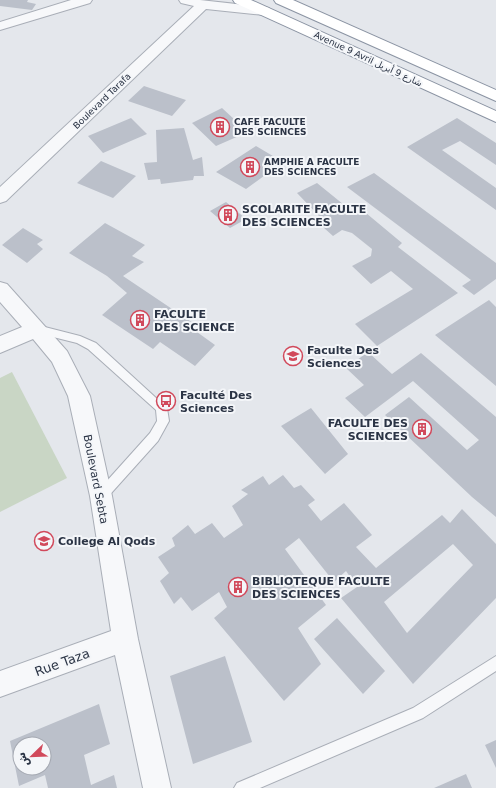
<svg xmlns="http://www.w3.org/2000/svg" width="496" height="788" font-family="'DejaVu Sans','Noto Sans Arabic',sans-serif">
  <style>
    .green { fill: #c9d6c5 }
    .building { fill: #bbc0ca; fill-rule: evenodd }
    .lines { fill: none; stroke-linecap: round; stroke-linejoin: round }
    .lane-casing { stroke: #a9aeb7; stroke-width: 2 }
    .street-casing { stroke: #a9aeb7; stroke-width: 2 }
    .highway-casing { stroke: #8b94a3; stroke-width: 2 }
    .lane { fill: #f7f8fa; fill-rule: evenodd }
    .street { fill: #f7f8fa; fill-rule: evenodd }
    .highway { fill: #fff; fill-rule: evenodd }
    .labels { text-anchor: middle; stroke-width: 4; stroke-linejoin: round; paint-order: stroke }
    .far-street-label { font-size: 9px; fill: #2b3445; stroke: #f4f6f9 }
    .far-poi-label { font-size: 9px; font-weight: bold; fill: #2b3445; stroke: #f4f6f9; text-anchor: start }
    .poi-label { font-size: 11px; font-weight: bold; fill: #2b3445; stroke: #f4f6f9; text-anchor: start }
    .street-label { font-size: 11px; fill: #2b3445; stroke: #f4f6f9 }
    .near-street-label { font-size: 13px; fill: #2b3445; stroke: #f4f6f9 }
  </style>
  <rect width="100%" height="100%" fill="#e4e7ec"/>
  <path class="green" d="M12,372L67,478L0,512V378Z"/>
  <path class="building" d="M0,0H28L27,2L36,4L32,10L0,6Z
    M144,86L186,100L172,116L128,101Z
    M222,108L248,132L216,146L192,123Z
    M131,118L147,134L103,153L88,136Z
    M457,118L496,143V165L460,141L442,150L496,188V210L407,147Z
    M184,128L193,160L202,157L204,176H194L193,180L161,184L160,179L148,180L144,163L157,162L156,130Z
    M256,146L283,162L246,189L216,172Z
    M101,161L136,176L113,198L77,183Z
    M374,173L496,263V279L474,295L462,286L471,280L347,187Z
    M317,183L354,213L360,208L402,243L398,247L458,293L377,346L355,324L413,289L391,271L371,284L352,266L371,256L372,249L352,233L342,230L333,236L314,219L319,216L297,193Z
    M226,202L246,219L230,228L210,211Z
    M105,223L145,245L132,256L144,262L123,276L193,323L190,327L215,345L195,366L160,342L153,349L102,315L127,293L107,276L69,253Z
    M23,228L43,240L37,244L43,249L27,263L2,245Z
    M489,300L496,307V386L435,335Z
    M368,352L392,374L421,353L496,417V517L472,497L385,415L409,397L467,450L479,440L413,381L365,417L345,398L364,385L346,368Z
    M311,408L348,454L325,474L281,426Z
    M283,475L294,488L301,485L315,500L308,505L321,521L344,503L372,535L356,547L376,568L442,515L450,523L462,509L496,544V598L413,684L341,598L357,587L346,571L334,582L299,538L285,549L326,605L298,628L321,664L284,701L214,618L227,607L219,592L192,611L181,597L174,604L160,581L169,573L158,557L175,546L172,538L188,525L195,534L212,523L224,538L243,525L232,506L248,494L241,490L263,476L269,485ZM453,544L473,565L407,633L384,602Z
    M337,618L385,671L363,694L314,639Z
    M225,656L252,742L193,764L170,676Z
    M99,704L110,744L84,755L91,785L114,775L117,788H48L45,775L19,786L10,741ZM20,744H44V768H20Z
    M496,740V768L485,745Z
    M466,774L472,788H434Z"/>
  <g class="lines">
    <defs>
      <path id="lane" d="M37,325L80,336L96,343L167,408L169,421L158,441L105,500L101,502L97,500L95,496L97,492L150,433L157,421L156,410L88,349L77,343L33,332L32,329L33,326Z
        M496,656V671L423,718L260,788H234L237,783L413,708Z"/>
      <path id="street" d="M71,0H92L90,3L0,30V22Z
        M179,0H200L264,7L269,8L271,11L269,14L264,15L206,9L6,201L0,203V187L194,6L181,3Z
        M0,282L7,284L67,351L90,396L112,496L138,639L171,788H143L115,655L0,697V671L111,631L90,496L68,396L52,362L33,339L0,353V336L22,327L0,302Z"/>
      <path id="highway" d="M233,0H251L496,111V122L235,3Z
        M274,0H293L496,90V101L276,3Z"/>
    </defs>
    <use href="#lane" class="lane-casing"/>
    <use href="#street" class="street-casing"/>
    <use href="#highway" class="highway-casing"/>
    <use href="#lane" class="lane"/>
    <use href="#street" class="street"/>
    <use href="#highway" class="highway"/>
  </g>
  <defs>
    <symbol id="building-ring" viewBox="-11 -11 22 22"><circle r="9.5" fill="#f4f6f9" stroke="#d1495b" stroke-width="1.5"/><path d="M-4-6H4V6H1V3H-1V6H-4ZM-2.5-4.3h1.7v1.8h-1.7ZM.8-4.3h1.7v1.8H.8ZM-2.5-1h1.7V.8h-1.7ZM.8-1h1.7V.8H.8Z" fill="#d1495b"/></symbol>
    <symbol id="university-ring" viewBox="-11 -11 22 22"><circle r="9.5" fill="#f4f6f9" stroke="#d1495b" stroke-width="1.5"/><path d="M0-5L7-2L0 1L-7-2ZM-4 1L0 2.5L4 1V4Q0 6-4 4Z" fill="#d1495b"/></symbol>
    <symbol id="bus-ring" viewBox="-11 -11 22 22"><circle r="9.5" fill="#f4f6f9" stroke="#d1495b" stroke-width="1.5"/><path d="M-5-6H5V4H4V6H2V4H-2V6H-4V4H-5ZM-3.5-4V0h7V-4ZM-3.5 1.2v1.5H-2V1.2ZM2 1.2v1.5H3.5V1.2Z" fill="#d1495b"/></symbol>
  </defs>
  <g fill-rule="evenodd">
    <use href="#building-ring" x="209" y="116" width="22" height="22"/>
    <use href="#building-ring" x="239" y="156" width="22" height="22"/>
    <use href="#building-ring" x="217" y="204" width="22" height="22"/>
    <use href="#building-ring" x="129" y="309" width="22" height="22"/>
    <use href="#university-ring" x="282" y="345" width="22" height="22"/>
    <use href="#bus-ring" x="155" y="390" width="22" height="22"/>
    <use href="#building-ring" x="411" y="418" width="22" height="22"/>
    <use href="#university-ring" x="33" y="530" width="22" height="22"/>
    <use href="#building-ring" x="227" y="576" width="22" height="22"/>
  </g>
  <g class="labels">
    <g class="far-street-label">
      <text transform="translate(368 59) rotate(25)" y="3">Avenue 9 Avril شارع 9 أبريل</text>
      <text transform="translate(102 101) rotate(-44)" y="3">Boulevard Tarafa</text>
    </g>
    <g class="far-poi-label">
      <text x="234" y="125">CAFE FACULTE<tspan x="234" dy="10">DES SCIENCES</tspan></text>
      <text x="264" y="165">AMPHIE A FACULTE<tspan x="264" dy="10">DES SCIENCES</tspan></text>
    </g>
    <g class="poi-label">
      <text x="242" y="213">SCOLARITE FACULTE<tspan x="242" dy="13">DES SCIENCES</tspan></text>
      <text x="154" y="318">FACULTE<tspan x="154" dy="13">DES SCIENCE</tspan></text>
      <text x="307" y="354">Faculte Des<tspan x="307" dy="13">Sciences</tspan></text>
      <text x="180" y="399">Faculté Des<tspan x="180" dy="13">Sciences</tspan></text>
      <text x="408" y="427" text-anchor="end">FACULTE DES<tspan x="408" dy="13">SCIENCES</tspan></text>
      <text x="58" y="545">College Al Qods</text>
      <text x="252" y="585">BIBLIOTEQUE FACULTE<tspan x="252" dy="13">DES SCIENCES</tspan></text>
    </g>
    <g class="street-label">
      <text transform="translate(96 479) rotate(79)" y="4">Boulevard Sebta</text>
    </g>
    <g class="near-street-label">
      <text transform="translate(62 662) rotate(-20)" y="5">Rue Taza</text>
    </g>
  </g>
  <g transform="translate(32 756) rotate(247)"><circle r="19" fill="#f4f6f9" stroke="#a4a8b1"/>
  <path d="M0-3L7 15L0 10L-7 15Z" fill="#d1495b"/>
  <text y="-6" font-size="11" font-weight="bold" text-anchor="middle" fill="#2b3445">ش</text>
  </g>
</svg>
